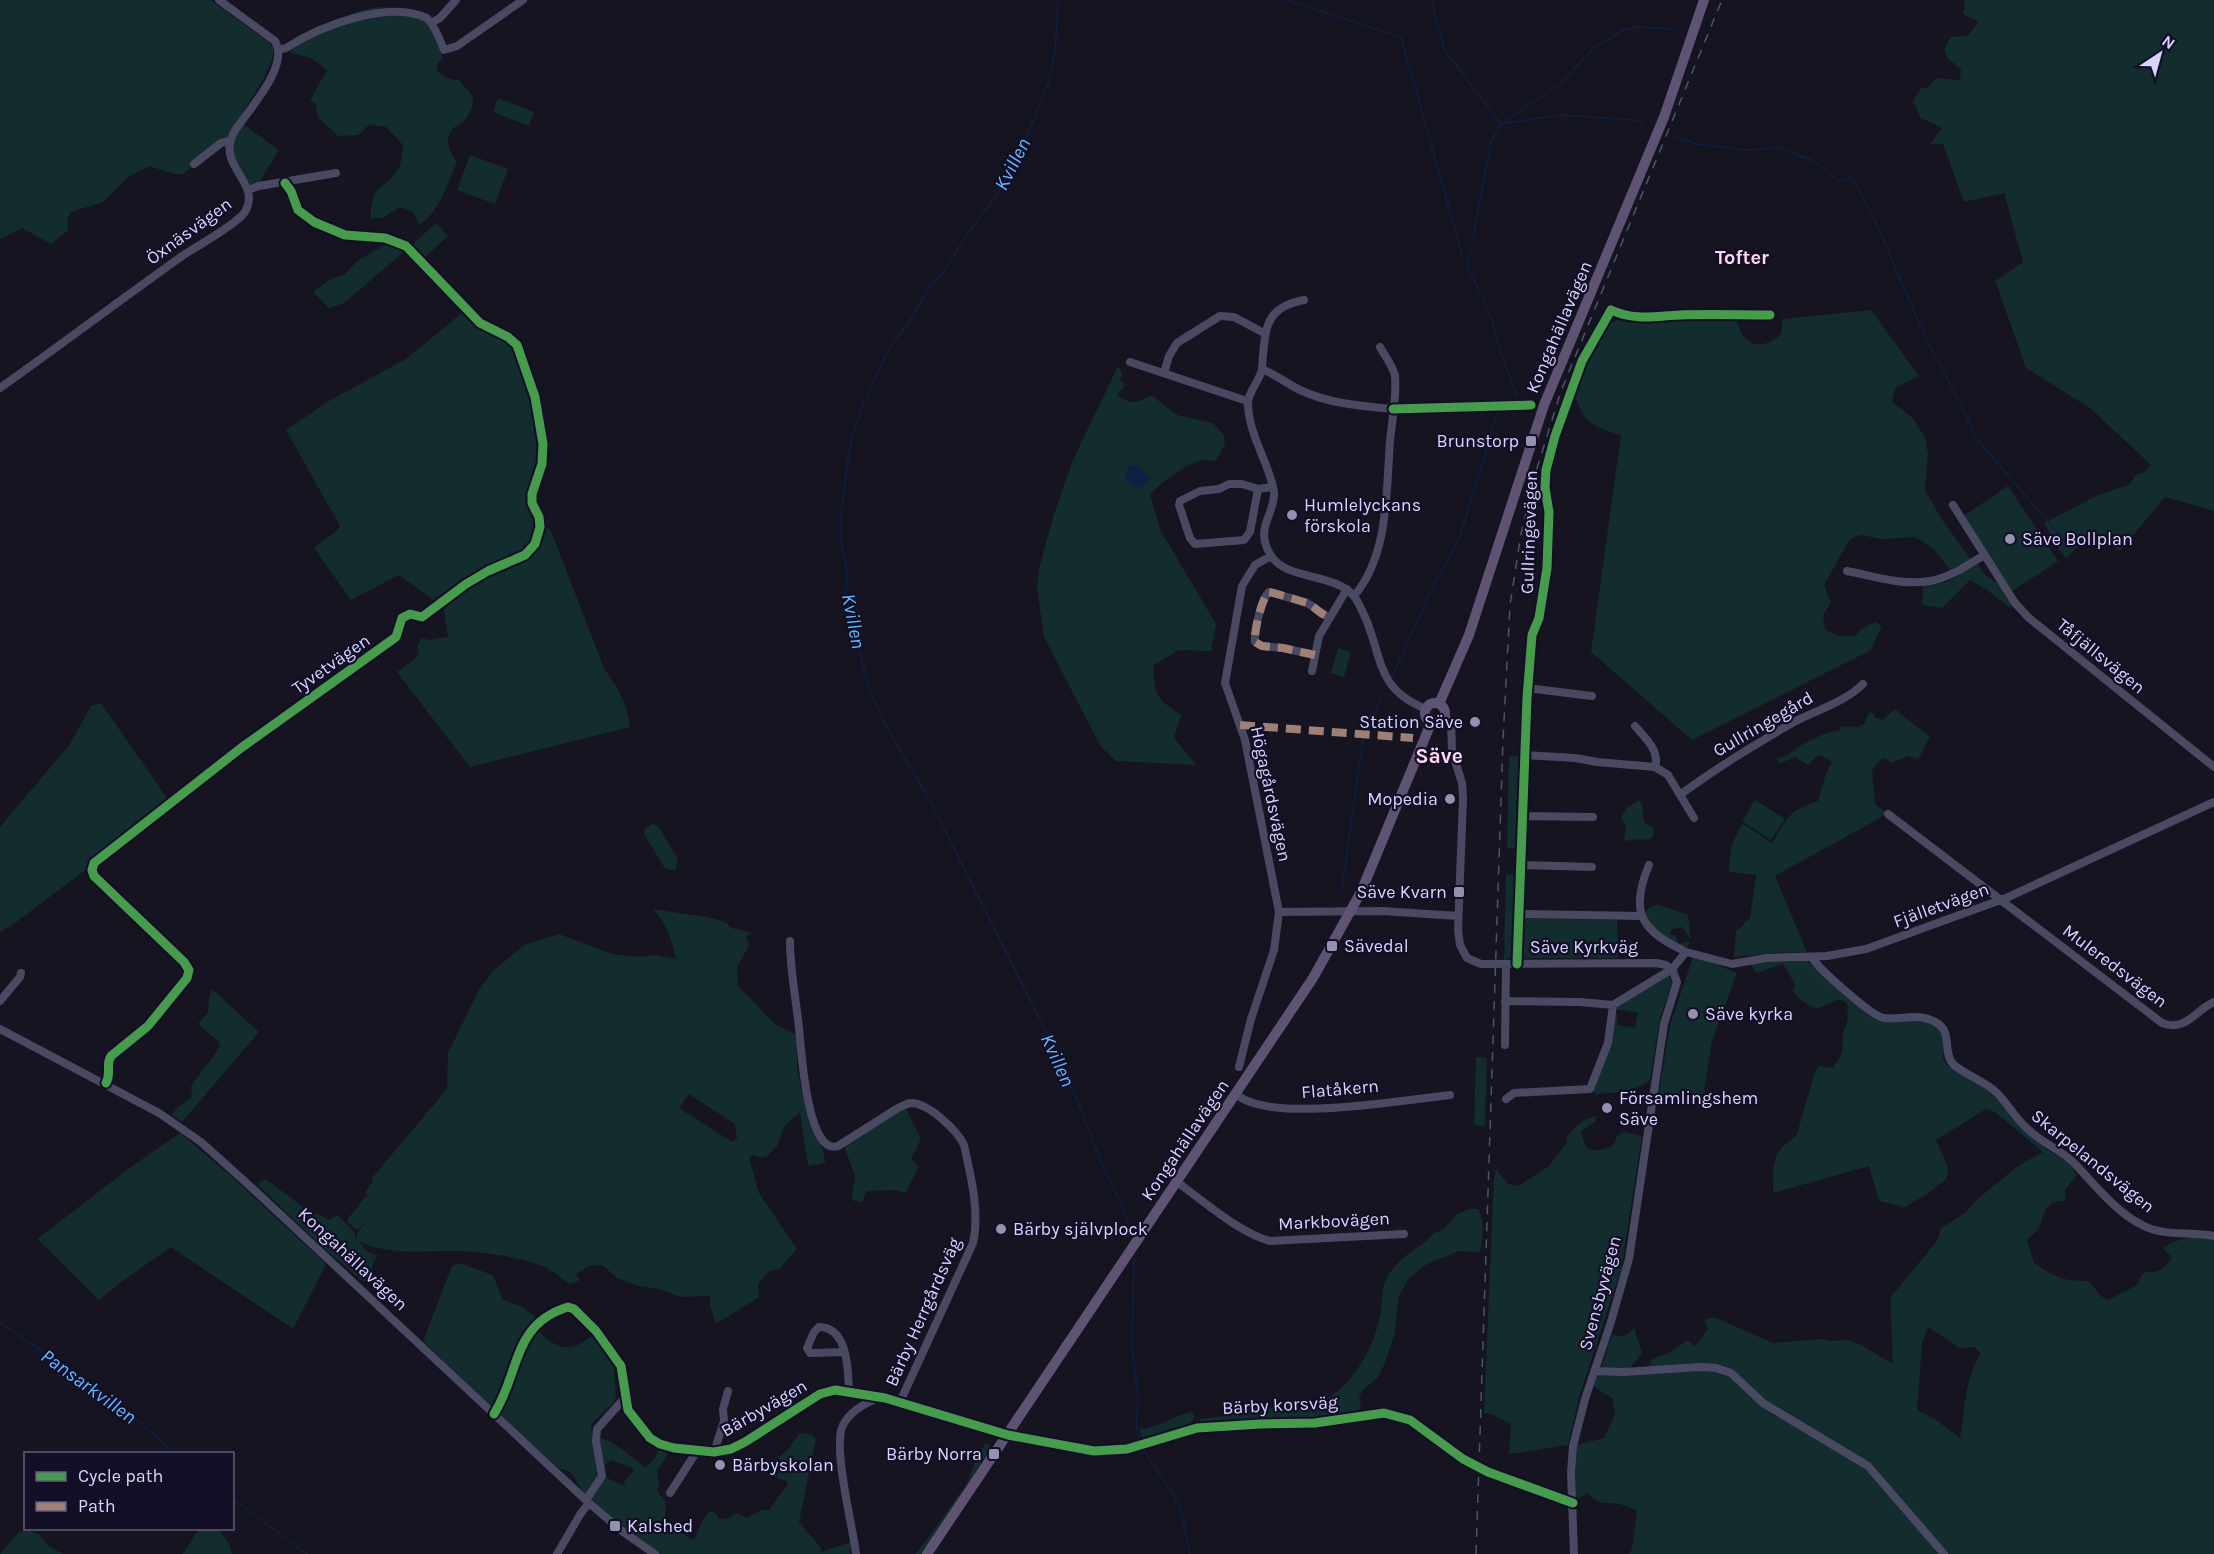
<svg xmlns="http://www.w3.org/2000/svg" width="2214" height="1554" font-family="Karla,sans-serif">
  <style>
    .green { fill: #132c2d; fill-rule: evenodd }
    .water { fill: #0d2144 }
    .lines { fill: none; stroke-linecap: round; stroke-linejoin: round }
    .stream { stroke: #0d2144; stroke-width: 1.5 }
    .minor { stroke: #4a4962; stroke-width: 8 }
    .major { stroke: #5e5373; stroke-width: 10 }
    .rail { stroke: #43596b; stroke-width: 1.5; stroke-dasharray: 9 8; stroke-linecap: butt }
    .quiet { stroke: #9e8076; stroke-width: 8; stroke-dasharray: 15 8; stroke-linecap: butt }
    .cycleway-casing { stroke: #130f26; stroke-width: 13 }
    .cycleway { stroke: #469c4c; stroke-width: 9 }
    .poi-dot { fill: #9591b1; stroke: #130f26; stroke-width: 2 }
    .labels { text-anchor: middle; stroke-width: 4.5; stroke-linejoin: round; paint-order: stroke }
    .street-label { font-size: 18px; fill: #d9d4ff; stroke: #130f26 }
    .poi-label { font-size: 18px; fill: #d9d4ff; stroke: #130f26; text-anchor: start }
    .water-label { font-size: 20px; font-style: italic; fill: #62b6ff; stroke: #130f26 }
    .neighbourhood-label { font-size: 20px; font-weight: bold; fill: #ffd6f0; stroke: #130f26 }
    .quarter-label { font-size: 21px; font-weight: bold; fill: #ffd6f0; stroke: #130f26 }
  </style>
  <rect width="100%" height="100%" fill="#161421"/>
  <path class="green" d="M0,0H210L270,43L273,47V57L263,80L224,142L183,174H174L149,166L128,177L103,202L71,212L67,219L68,230L51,244L22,228L0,239Z
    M1965,0H2214V511L2165,497L2120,551L2107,543L2101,535L2088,537L2066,558L2058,548L2044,523L2098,495L2128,485L2137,474L2144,473L2151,465L2090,408L2026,368L1996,283L1994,282L2023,262L2004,193L1964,202L1943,144H1930L1942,128L1921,118L1913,101L1921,88H1927L1936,78L1960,80L1961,69L1948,59L1944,50L1950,37L1967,36L1979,22L1963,14Z
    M380,7C425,7 427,21 443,58L437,64V70C444,77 449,80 459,80C462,85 469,90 472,95C476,103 468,117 463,122C459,125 453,127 451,131C444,141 451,154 457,162C449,180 437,218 419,224L414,213L400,207L382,218L371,219C369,181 390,190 400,165C402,159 402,152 403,145L386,127L369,125L358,135L338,136L318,117L316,104L310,100L327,70L311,58L289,52C316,32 346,10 380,7Z
    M498,98L534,112L529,126L493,112Z
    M243,124L279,150L258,184L254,186C242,181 230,155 233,142C234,136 240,129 243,124Z
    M470,155L508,169L495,204L457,190Z
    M436,223L448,236L424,258L412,245Z
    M387,244H395L406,250L344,303L329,308L313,292L332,278L344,275L357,261Z
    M1871,310L1919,376L1895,388L1892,402L1912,417L1925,438L1928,454L1925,490L1941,518L1971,560L1950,570L1934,549L1915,537L1882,539L1861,535L1850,539L1824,585L1831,603L1823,615L1825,630L1839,636H1854L1862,629L1875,622L1882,626L1871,650L1692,740L1591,652L1621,435C1594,427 1584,424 1575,395L1594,348L1611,323L1618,320L1642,321L1735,318C1738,324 1741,335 1747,340C1758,349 1773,343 1782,333V319Z
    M463,312L488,332L513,343L524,372L541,434L533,512L536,525L534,538L525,551L484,569L436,602L399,575L351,600L314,548L336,531L340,526L286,430L329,401L406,359Z
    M1118,366L1122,373L1120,380L1125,386L1117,395C1131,405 1137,403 1151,395L1177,415L1213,423L1224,435L1225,444L1216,461C1212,461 1206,459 1202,460C1187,464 1159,483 1150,495L1161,531L1216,624L1211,651L1179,650L1154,665C1153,695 1156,698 1181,715L1174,738L1196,765L1116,761L1101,747L1044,637L1037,588L1039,569L1054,514L1073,460Z
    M2008,486L2058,561L2012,591L1962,517Z
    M548,528L551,531L604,668C616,685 629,706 630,727L470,767L397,672L416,658L419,652L417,645L422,638L429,640L448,637L443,604C455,596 468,585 482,578C508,564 537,563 544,529Z
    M1978,564L1984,574L2000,585L2014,606L2009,607L1987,590L1970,580L1942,608L1922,605L1923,586L1946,582Z
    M1338,648L1351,652L1344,677L1331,673Z
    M101,703L169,801L90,864L84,871L15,923L0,932V827L70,744L91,706Z
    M1895,709L1930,737L1918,759L1908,756L1891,763L1886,758L1880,760L1872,770L1875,804L1885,812L1880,818L1775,876L1807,952L1772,953L1734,957L1736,932L1750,918L1756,875L1729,872C1729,854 1732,838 1743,824L1772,843C1788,817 1788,811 1818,801L1826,773L1832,762L1823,756L1818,755L1808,765L1795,757L1778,764V758C1787,757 1789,753 1796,749C1805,742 1827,731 1838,731L1842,726L1859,727L1865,723L1868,714L1872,712L1876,718L1883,720Z
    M1509,756H1520L1518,848H1507Z
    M1639,800L1642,804L1644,822L1654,828L1653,837L1648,840L1639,839L1624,841L1626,827L1621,817L1628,807Z
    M1755,800L1785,819L1771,840L1742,821Z
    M653,824L658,826L678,859L675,870H669L664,867L644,834L645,828Z
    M1506,874L1516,875L1514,949L1512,957L1504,960Z
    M1659,905L1688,915L1691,940L1682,927L1672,929L1670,935H1675L1679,944L1688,941L1690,943L1687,947C1666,948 1654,928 1643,913L1652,906Z
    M652,909L707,917L725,922L732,928L752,933L746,937L749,946L737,967L738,986L775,1024L797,1035C795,1056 798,1085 806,1105C814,1126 824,1140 825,1163L808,1166L800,1112L785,1125L777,1146L767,1157L760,1158L753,1155L749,1158L759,1193L797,1249L779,1269L769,1271L758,1284L759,1297L716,1324L710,1305V1296L680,1297L660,1289L639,1286L617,1278L602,1265L589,1266L576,1274L580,1280L570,1284C561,1278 552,1270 543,1266C518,1257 477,1250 450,1251C419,1251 387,1255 358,1241L368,1252L377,1255L366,1282L361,1280L319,1244L257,1184L266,1179L303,1207L329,1220L337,1215L352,1229L357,1239V1233L371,1216L358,1230L348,1223L347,1220L366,1196L370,1197L365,1192L373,1182L372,1178L447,1089L448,1053L479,990L492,972L524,945L559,934L612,954L641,957L654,955L676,959C672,940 666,921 652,909ZM689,1094L735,1124L737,1138L732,1142L679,1108Z
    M1524,918L1617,920L1618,958H1523L1522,920Z
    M1696,956L1737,973L1712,1041L1703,1096L1658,1098L1670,1025L1692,960Z
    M1806,960L1880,1022L1922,1020L1938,1028L1943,1036V1058L1947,1065L1984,1087L1993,1095L2023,1129L2047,1149L2070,1164L2077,1175L2065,1190L2066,1198L2063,1201L2053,1202L2045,1210L2039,1229L2027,1240L2034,1263C2056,1278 2063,1281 2089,1281L2101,1296L2108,1300L2137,1285L2142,1275L2147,1271C2159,1275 2165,1266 2172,1258L2163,1248C2181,1236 2192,1237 2214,1238V1554H1629L1632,1549L1637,1511C1631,1508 1625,1505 1618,1504C1605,1502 1597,1506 1588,1493L1576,1500L1575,1465L1577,1445L1604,1438L1615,1415L1613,1399L1593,1386L1598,1373L1648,1371L1652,1359L1667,1354L1688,1340L1695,1346L1708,1329L1704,1320L1714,1317L1773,1343L1820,1339L1831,1341L1847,1340L1859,1344L1893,1364L1890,1298L1937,1241L1941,1228L1965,1213L1980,1197L2018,1166L2043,1152L1995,1112L1986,1109L1936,1140L1948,1167L1947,1178L1927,1194L1905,1207L1879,1201L1869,1166L1773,1193C1773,1179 1771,1162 1780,1150C1785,1142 1793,1142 1797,1134L1814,1075L1819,1066L1833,1068C1836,1063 1841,1057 1842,1051C1843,1044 1841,1037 1844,1031C1849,1018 1848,1018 1847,1003L1839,999L1816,1009L1802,1001L1793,991L1795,984L1783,964L1756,973L1751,965L1766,961ZM1928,1327L1960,1348L1975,1347L1981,1353C1965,1376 1965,1410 1960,1438L1936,1420L1917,1410L1922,1343Z
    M1668,974L1672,983L1660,1018L1650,1080C1635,1092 1614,1093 1596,1094L1593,1091L1614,1015H1618L1617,1025L1635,1028L1638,1013L1616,1009V1006Z
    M212,989L259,1032L182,1122L172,1115C177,1104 186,1105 192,1096L191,1086L220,1047L219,1042L198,1024L208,1012L209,998Z
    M1476,1057L1487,1058L1485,1126L1474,1125Z
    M905,1107L921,1139L911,1159L919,1167L905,1193L896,1190L866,1191L862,1203L852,1200L855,1176L844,1146Z
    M1597,1116L1595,1122L1581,1131C1585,1154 1593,1153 1613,1146L1617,1136L1624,1132L1642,1136L1621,1270L1580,1394L1568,1445L1509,1454L1511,1424L1492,1414L1484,1413L1494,1175L1496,1169L1508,1184L1518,1186L1549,1166L1567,1142V1137C1576,1126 1583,1118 1597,1116Z
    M180,1133L232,1177L326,1264L293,1329L171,1247L121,1282L99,1300L37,1239L131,1167Z
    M1470,1209H1478C1485,1222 1483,1238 1480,1252L1459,1251L1427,1264L1409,1278L1399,1296L1394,1336L1384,1365L1378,1377L1363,1390L1359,1397L1361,1404L1359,1409L1353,1413L1340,1416L1321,1419L1200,1423V1419L1225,1416L1232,1409C1255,1407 1304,1410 1323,1401C1353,1385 1374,1348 1380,1316C1383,1303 1380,1288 1388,1276C1395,1263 1410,1252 1421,1245C1429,1240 1434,1231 1443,1230L1457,1214Z
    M459,1263L493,1275L502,1299L522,1307L538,1319L530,1324L526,1331L492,1408L423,1341L452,1266Z
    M534,1328C554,1346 568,1356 591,1336L600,1344L614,1367L616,1397L613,1403L591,1424L592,1436C616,1440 627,1454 646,1468L655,1458L659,1449L664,1450L668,1455L657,1471L659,1484L657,1491C660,1495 664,1500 666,1504C667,1509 664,1514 666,1519C669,1525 687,1537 693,1540C700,1530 701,1520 709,1512L714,1511L719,1519L729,1518L736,1513L747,1518L762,1510H769L787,1485V1481L778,1479L776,1475L783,1466L778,1458L788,1449L800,1433L811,1434L816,1439L799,1522L821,1548V1552L851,1542L850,1554H660L625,1530L592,1500V1498L605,1477L625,1487L624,1482L634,1471L631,1467L611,1460L603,1466L598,1476L595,1473L598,1478L586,1495C575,1485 577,1470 560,1469L498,1413Z
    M1634,1328L1642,1353L1630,1368H1605L1602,1366L1612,1334C1623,1339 1627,1336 1634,1328Z
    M1192,1412L1195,1417C1186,1432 1159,1436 1143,1442L1139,1429C1158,1429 1173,1415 1192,1412Z
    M986,1443L990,1446L987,1449V1455L922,1554H916L966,1485L978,1455Z
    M199,1528L219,1529L229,1544L232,1554H183Z
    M26,1530L39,1534L48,1546L63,1554H0L18,1533Z"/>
  <path class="water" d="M1132,465L1141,467L1149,479L1145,485L1139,488L1126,481C1123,473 1127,469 1132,465Z"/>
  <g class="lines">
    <path class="stream" d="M1058,0L1055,53L1048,84L1027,136L997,194L962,242L946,268L928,290L909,322L888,350L863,405L853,433L848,460L841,513V541L847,571L846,593L852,625L871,694L885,724L930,801L1047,1033L1078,1102L1103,1167L1127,1216L1130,1236
      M1286,0L1401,37L1463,258
      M1433,0L1434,11L1444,49L1501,124L1560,115L1635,120L1643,123
      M1675,136L1696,144L1745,150L1780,148L1814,161L1838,181L1852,178L1873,216L1927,341L1966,414L1975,437L2070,547
      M1473,239L1491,141L1501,124L1559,85L1595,47L1610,38L1624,30L1637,27L1675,29
      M1471,249L1467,265L1491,317L1501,353L1518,400L1501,404
      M1392,677L1432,589L1460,537L1498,411
      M1342,888L1363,740L1382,696
      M1134,1258L1132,1344L1138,1398L1136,1426L1140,1442
      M0,1322L123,1408L176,1454
      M1142,1447L1174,1496L1182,1515L1190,1554
      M232,1498L307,1554"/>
    <path class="minor" d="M431,23L440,18L456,0
      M279,50L286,48C322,25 388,0 427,18C435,26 440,40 444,50L457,46L523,0
      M194,164L221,143L229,141
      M248,190L259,186L336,173
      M1304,300C1269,307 1266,322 1263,355C1262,360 1263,367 1261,373C1254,390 1245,394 1249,415C1253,442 1270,466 1274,492C1276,513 1254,527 1270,554C1285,581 1332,572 1353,595C1359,602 1362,611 1366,619C1383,661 1377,689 1426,709
      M1130,362L1247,401
      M1262,369C1275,374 1287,384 1300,390C1330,404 1361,406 1393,409
      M1164,373L1169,356L1177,343L1220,316L1234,317L1264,333
      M0,388C62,344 123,298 185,254C198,246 238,223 245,212C263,181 212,165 236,129C249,109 290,66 275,41L219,0
      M1258,489L1250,532L1244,540L1195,544L1190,538L1179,505L1180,501L1200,491L1219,489L1229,484H1242L1258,489L1272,487
      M1953,505L2015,603L2029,618L2214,767
      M1847,571C1873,576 1903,586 1930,581C1949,578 1968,565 1984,555
      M1354,596C1389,555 1386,492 1390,441C1392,420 1397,397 1395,376C1393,366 1385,356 1380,347
      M1315,655L1283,648L1262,646L1255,642C1254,632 1261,599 1269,592C1271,592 1304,602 1307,603C1315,607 1320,614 1329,617
      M1312,671L1319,636L1347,589
      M1527,688L1592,696
      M1445,717L1451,722L1452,751L1462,783L1463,799L1458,930L1460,945L1467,958L1481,964L1656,963L1666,965L1672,969
      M1635,726C1645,738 1660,750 1655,767
      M1524,755L1575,758L1597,762L1655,767L1668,775L1694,818
      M1681,794C1717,768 1755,744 1794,722C1817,710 1845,702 1863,684
      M1888,814L2162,1023C2186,1032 2194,1011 2214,1002
      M1522,816L1593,817
      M1521,865L1592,867
      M1649,865C1629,912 1641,931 1686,952
      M1279,912L1382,911L1458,916
      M1518,914L1642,916
      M790,941C790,970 796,999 799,1028C801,1047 807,1157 838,1146L898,1108C903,1106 906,1103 912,1103C929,1104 957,1130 964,1145C971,1177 980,1212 973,1243L900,1402
      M1812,957C1817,968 1873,1017 1884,1018C1903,1020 1919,1012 1937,1023C1953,1033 1942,1052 1953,1064C1966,1076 1986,1081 1998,1094C2010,1107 2017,1121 2031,1132C2044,1144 2063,1151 2075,1164C2095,1185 2116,1212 2142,1225C2164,1237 2191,1231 2214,1236
      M1517,964L1527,698L1532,635L1539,618L1547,568L1549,512L1545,488L1546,470L1555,436L1582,361L1611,310C1635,321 1655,316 1680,315C1710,314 1740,315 1770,315
      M0,1001L20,977L21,973
      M1505,1001L1580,1002L1613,1005L1672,969L1686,952L1732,964L1766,958L1827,956L1866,949L2006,898L2214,802
      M0,1029L159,1113L201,1142L251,1187L589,1503L623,1532L655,1554
      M1505,1045L1506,964
      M1239,1067L1251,1019L1274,950L1279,912L1245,740L1225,683L1242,586L1255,565L1271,556
      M106,1083C112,1072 105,1065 111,1056L148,1026L187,978L189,970L184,962L94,876L92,870L94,863L241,748L396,637L402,618L410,614L422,617L466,584L488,571L525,555L535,544L540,527L539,517L532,503V494L542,464L543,444L535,397L517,345L508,337L480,323L406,246L385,238L345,235L314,222L298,210L291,191L285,183
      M1236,1094C1269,1124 1404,1100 1450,1095
      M1506,1099L1514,1093L1590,1089L1608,1043L1613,1005
      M1177,1182C1202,1200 1241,1234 1270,1241L1404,1234
      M844,1352L814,1353H810L807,1348L814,1332L819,1327C848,1327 848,1370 849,1391
      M1595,1371L1624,1372L1700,1367L1716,1368L1731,1373L1763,1403L1868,1466L1944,1554
      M494,1414C520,1373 512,1324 568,1307L574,1309L596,1331L621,1366L628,1410L650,1438L660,1444L674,1448L714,1452L731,1449L745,1442L820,1394L835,1390L885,1398L1008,1435L1094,1451L1127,1449L1197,1428L1260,1424L1315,1423L1384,1413L1410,1420L1463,1459L1488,1472L1573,1503
      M714,1452L724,1421L723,1409L728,1391
      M670,1493L697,1451
      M586,1500L602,1476L596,1441L597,1429L622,1401L626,1400
      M557,1554L581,1513L589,1503
      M856,1554C853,1527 832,1446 843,1425C851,1410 865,1404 879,1397
      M1574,1554L1571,1472L1573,1446L1585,1399L1610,1325L1629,1259L1664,1024L1677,982L1672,969"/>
    <path class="major" d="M1425 713a10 10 0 1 1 20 0a10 10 0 1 1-20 0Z
      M1439,704L1469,635L1544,405L1664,117L1704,0
      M927,1554L1313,978L1361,892L1431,723"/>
    <path class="rail" d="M1476,1554L1503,740L1510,605L1521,534L1534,478L1561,391L1722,0"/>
    <path class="quiet" d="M1315,655L1283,648L1262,646L1255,642C1254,632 1261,599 1269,592C1271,592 1304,602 1307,603C1315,607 1320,614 1329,617
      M1240,725L1413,738"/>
    <defs>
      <path id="cycleway" d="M1393,409L1531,405
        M1517,964L1527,698L1532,635L1539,618L1547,568L1549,512L1545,488L1546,470L1555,436L1582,361L1611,310C1635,321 1655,316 1680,315C1710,314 1740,315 1770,315
        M106,1083C112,1072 105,1065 111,1056L148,1026L187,978L189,970L184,962L94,876L92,870L94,863L241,748L396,637L402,618L410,614L422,617L466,584L488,571L525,555L535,544L540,527L539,517L532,503V494L542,464L543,444L535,397L517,345L508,337L480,323L406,246L385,238L345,235L314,222L298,210L291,191L285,183
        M494,1414C520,1373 512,1324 568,1307L574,1309L596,1331L621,1366L628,1410L650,1438L660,1444L674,1448L714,1452L731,1449L745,1442L820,1394L835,1390L885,1398L1008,1435L1094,1451L1127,1449L1197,1428L1260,1424L1315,1423L1384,1413L1410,1420L1463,1459L1488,1472L1573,1503"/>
    </defs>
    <use href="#cycleway" class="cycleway-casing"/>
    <use href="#cycleway" class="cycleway"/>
  </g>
  <g class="poi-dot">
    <rect x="1525" y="435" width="12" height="12" rx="3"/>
    <circle cx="1292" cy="515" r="6"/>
    <circle cx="2010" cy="539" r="6"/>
    <circle cx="1475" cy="722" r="6"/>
    <circle cx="1450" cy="799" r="6"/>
    <rect x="1453" y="886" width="12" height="12" rx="3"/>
    <rect x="1326" y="940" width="12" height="12" rx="3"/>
    <circle cx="1693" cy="1014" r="6"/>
    <circle cx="1607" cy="1108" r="6"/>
    <circle cx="1001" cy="1229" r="6"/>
    <rect x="988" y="1448" width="12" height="12" rx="3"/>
    <circle cx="720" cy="1465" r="6"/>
    <rect x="609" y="1520" width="12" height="12" rx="3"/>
  </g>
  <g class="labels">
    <g class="street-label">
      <text transform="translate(189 231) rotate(-36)" y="6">Öxnäsvägen</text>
      <text transform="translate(1559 327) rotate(-67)" y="6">Kongahällavägen</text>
      <text transform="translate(1529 532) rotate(-88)" y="6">Gullringevägen</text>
      <text transform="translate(2101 656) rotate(39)" y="6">Tåfjällsvägen</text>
      <text transform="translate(331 664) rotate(-35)" y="6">Tyvetvägen</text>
      <text transform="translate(1763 724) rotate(-30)" y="6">Gullringegård</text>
      <text transform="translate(1271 794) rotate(78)" y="6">Högagårdsvägen</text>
      <text transform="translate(1941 905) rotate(-20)" y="6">Fjälletvägen</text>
      <text x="1584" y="953">Säve Kyrkväg</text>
      <text transform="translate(2115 966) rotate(37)" y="6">Muleredsvägen</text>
      <text transform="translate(1340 1089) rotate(-5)" y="6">Flatåkern</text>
      <text transform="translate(1185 1140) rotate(-56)" y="6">Kongahällavägen</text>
      <text transform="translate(2093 1161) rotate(39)" y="6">Skarpelandsvägen</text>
      <text transform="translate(1334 1221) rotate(-3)" y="6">Markbovägen</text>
      <text transform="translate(353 1259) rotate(43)" y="6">Kongahällavägen</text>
      <text transform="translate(1600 1293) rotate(-75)" y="6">Svensbyvägen</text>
      <text transform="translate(923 1312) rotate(-66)" y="6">Bärby Herrgårdsväg</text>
      <text transform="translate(1280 1405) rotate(-3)" y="6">Bärby korsväg</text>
      <text transform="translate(764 1408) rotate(-30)" y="6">Bärbyvägen</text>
    </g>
    <g class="poi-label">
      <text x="1519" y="447" text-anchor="end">Brunstorp</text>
      <text x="1304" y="511">Humlelyckans<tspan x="1304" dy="21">förskola</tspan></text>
      <text x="2022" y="545">Säve Bollplan</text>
      <text x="1463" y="728" text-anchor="end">Station Säve</text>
      <text x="1438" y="805" text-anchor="end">Mopedia</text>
      <text x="1447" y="898" text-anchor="end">Säve Kvarn</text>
      <text x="1344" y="952">Sävedal</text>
      <text x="1705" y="1020">Säve kyrka</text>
      <text x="1619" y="1104">Församlingshem<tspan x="1619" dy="21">Säve</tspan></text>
      <text x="1013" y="1235">Bärby självplock</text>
      <text x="982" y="1460" text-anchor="end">Bärby Norra</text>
      <text x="732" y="1471">Bärbyskolan</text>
      <text x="627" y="1532">Kalshed</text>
    </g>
    <g class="water-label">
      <text transform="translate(1012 164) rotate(-63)" y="7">Kvillen</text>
      <text transform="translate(854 621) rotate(79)" y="7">Kvillen</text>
      <text transform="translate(1058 1060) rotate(66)" y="7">Kvillen</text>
      <text transform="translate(89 1386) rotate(36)" y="7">Pansarkvillen</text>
    </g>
    <g class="neighbourhood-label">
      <text x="1742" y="264">Tofter</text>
    </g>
    <g class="quarter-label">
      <text x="1439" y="763">Säve</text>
    </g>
  </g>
  <rect x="24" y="1452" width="210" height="78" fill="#130f26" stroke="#625e7d" stroke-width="1.5"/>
  <rect x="36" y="1472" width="30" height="9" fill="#469c4c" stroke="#625e7d" stroke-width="1.5"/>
  <text x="78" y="1482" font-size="18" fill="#d9d4ff">Cycle path</text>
  <rect x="36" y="1502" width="30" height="9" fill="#9e8076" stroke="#625e7d" stroke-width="1.5"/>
  <text x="78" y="1512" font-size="18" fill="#d9d4ff">Path</text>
  <g transform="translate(2160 54) rotate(36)" stroke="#130f26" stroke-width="4.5" paint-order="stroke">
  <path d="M0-4.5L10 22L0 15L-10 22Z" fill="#d9d4ff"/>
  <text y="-9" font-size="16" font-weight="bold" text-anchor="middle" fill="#d9d4ff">N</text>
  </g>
</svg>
